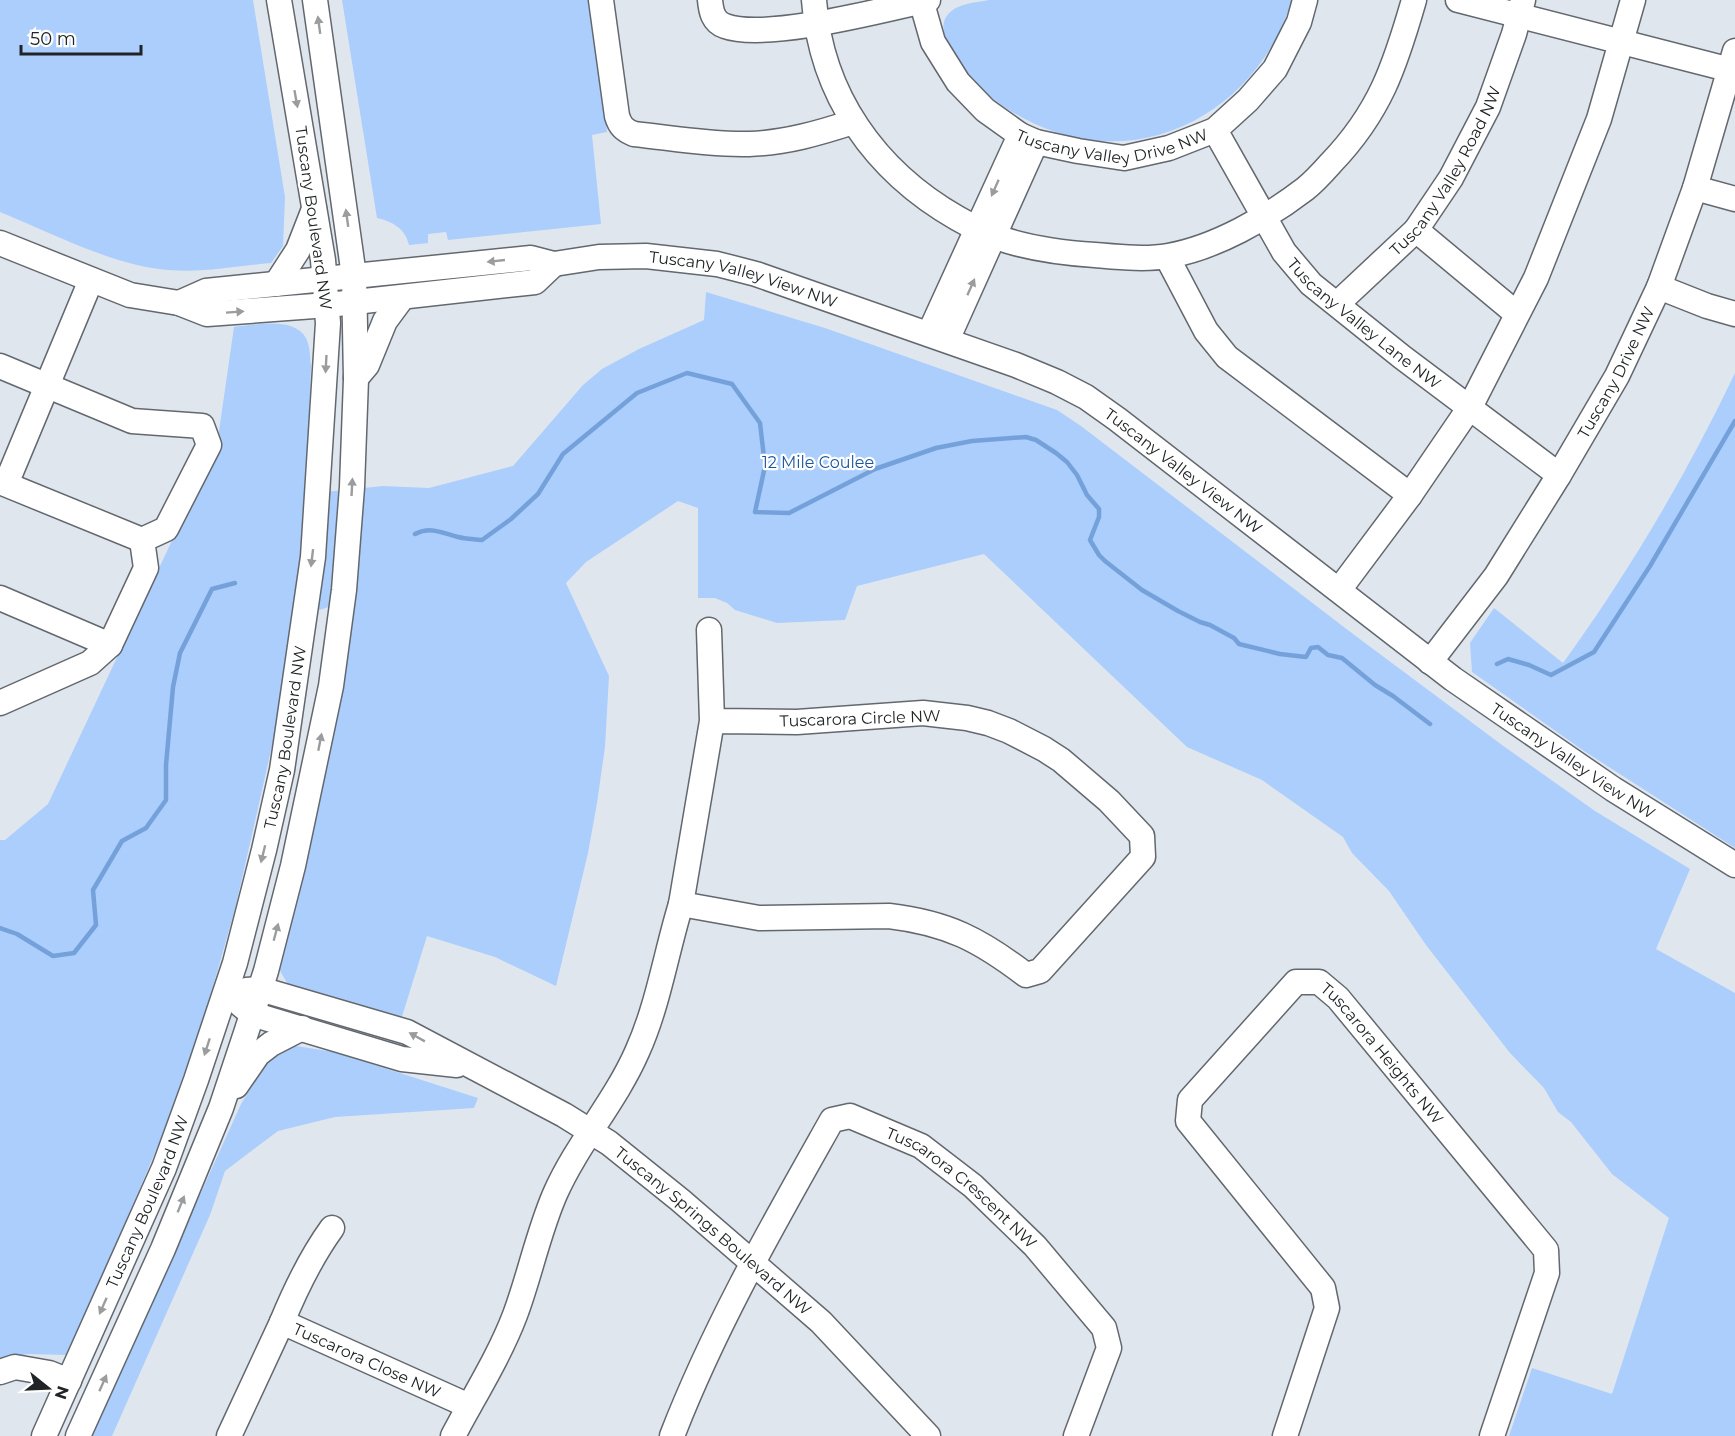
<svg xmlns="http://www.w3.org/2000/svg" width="1735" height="1436" font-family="Montserrat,sans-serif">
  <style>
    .green { fill: #abcefc }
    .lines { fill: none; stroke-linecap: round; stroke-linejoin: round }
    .stream { stroke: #75a1db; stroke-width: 4.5 }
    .minor-casing { stroke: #63686f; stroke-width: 27 }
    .minor { stroke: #fff; stroke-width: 24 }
    .oneway { fill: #9b9c9d }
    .labels { text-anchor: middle; stroke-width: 4.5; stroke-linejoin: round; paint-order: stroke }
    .street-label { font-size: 16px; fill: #212426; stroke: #fff }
    .park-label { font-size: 16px; fill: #1b559b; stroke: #fff }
  </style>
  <rect width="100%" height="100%" fill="#e0e6ee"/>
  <path class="green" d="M0,0H253L285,197L283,246L271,263C237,266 203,273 169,270C113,266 52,233 0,212Z
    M342,0H592L607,132L592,135L601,224L448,240L446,232L428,234V243L409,245C405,228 393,222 377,218Z
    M989,0H1292C1256,116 1133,178 1023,118C995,103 969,82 954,53C948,42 940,32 945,19C953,3 975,3 989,0Z
    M706,292L825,328L1057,410L1081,426L1353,634L1502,745L1595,811L1690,869L1656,949L1735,993V1436H1509L1532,1368L1612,1394L1669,1218L1612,1174L1571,1122L1558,1112L1544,1088L1510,1053L1426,945L1389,891L1352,853L1343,837L1262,780L1187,747L984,554L857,586L845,620L777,623L735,610L727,603L715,598H698V508L678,501L586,562L566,583L609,676L605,747L597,803L588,853L556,986L495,957L427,936L400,1023L289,986L280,971L278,959L351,600L294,618L276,728L256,817L235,909L208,1004L165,1129L69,1355L27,1354L0,1361V840H5L48,804L217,445L234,327C254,325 294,316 306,338C310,346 310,357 311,366L306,494L383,486L429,488L513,466L583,385L602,369L639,349L704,320Z
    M1735,373V848L1584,751L1472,672L1470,643L1494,608L1563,663C1629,572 1687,474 1735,373Z
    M290,1045L334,1052L478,1098L474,1108L335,1117L278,1131L225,1171L210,1215L112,1436H91L241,1104L268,1060Z"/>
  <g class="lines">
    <path class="stream" d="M415,534C431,526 442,533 458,537C465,539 474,539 482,540L511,519L538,494L563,454L637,393L687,373L732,384L760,423L765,466L755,512L789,513L875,469L936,448L972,441L1026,437L1036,440L1056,453L1067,462L1077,475L1087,495L1099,509V517L1090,540L1099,555L1105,561L1142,590L1178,611L1200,622L1210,625L1234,638L1239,644L1280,654L1306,657L1311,648L1318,647L1328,655L1342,658L1375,685L1393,696L1430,724
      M1497,664L1508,659L1529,665L1551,675L1594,652L1650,566L1735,421
      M0,928L17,934L53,956L74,953L96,925L93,890L122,841L146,828L166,800V765L173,687L180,653L212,589L235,583"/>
    <defs>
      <g id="minor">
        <path d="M601,0L617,116C620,126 624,130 634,134C672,138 711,145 749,144C785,143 819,133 853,122"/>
        <path d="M710,0C711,11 713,22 725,26C766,41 882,10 928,0"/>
        <path d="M814,0C821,95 875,171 957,218C971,226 986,234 1002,239C1032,249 1064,253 1095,255C1118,257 1145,260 1168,256C1215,248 1267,218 1305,189C1314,182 1323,172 1331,163C1380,112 1395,66 1414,0"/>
        <path id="s1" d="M921,0L933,42L958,82L985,110L1020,135L1036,142L1078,151L1124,158L1169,148L1215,130L1248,100L1275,69L1299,22L1305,0"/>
        <path d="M1458,0L1731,70"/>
        <path id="s2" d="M1215,130L1284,252L1311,284L1402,357L1559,475"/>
        <path d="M1695,188L1735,199"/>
        <path d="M1416,230L1517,314"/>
        <path d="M0,243L130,295L179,303L207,314L328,305L535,282L554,264"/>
        <path d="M1167,257L1206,331L1227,357L1410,495"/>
        <path d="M276,284L298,250L314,209"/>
        <path d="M1659,287L1707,306L1735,314"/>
        <path id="s3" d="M179,303L206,291L531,258L554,264L599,257L646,256L717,264L756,274L1016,365L1057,382L1086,397L1117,419L1453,679L1613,789L1735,865"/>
        <path id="s4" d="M1337,304L1416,230L1451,178L1488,107L1514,34L1523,0"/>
        <path d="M929,334L1020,135"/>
        <path d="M947,340L1036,142"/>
        <path d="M0,366L132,421L202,426L209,445L166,529L142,540L146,568L110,645L0,598"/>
        <path d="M356,378L367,365L385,321L402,298"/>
        <path d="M0,482L142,540"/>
        <path d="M6,484L91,280"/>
        <path d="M1339,590L1410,495L1470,407L1536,278L1599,119L1633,0"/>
        <path d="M709,630L712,721L681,904L759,918L889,916C948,923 980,940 1026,975L1040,971L1143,857L1142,836L1109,801L1061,760L1044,749L1009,731L988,723L967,718L923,713L797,722L712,721"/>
        <path id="s5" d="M1430,662L1496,576L1559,475L1617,376L1659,287L1695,188L1735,51"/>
        <path d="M0,703L90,663L110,645"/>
        <path id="s6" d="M246,990L260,989L407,1032L564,1115L609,1143L680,1200L821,1322L928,1436"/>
        <path d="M241,1005L252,1014L402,1059L457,1065"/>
        <path d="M236,1086L258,1054L271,1044L302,1028"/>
        <path d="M282,1322C296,1288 311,1257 332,1228"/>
        <path d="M0,1372L15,1367L49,1373L69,1381"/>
        <path id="s7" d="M44,1436L164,1168L196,1080L235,963L264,850L282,770L313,557L328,323L323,260L279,0"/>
        <path d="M78,1436L163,1249L221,1108L247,1030L266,971L293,866L331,686L344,590L352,487L356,379L354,276L315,0"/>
        <path id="s8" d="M229,1436L282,1322L469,1406"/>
        <path d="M453,1436C474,1396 499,1357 515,1315C530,1275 538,1233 555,1194C577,1144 615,1102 637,1052C658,1006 666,953 681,904"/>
        <path id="s9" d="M672,1436C715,1325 774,1223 832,1120L850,1116L921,1146L973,1186L1035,1246L1104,1328L1109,1348L1076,1436"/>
        <path id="s10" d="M1285,1436L1327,1308L1323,1288L1188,1121L1190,1100L1296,982H1319L1338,998L1546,1250L1547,1273L1492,1436"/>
      </g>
    </defs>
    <use href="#minor" class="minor-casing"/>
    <use href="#minor" class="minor"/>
  </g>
  <defs><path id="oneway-solid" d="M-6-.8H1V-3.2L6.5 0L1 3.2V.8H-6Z" transform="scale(1.5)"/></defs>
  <g class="oneway">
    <use href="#oneway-solid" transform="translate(319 25) rotate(-98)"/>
    <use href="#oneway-solid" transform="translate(296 99) rotate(80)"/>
    <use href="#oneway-solid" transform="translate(995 188) rotate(114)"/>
    <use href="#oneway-solid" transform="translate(347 218) rotate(-98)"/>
    <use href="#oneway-solid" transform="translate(496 261) rotate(174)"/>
    <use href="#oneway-solid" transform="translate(971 287) rotate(-66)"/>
    <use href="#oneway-solid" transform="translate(235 312) rotate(-4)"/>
    <use href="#oneway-solid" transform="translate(326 364) rotate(93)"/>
    <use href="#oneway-solid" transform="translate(352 487) rotate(-87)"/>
    <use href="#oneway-solid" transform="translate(312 558) rotate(97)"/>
    <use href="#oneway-solid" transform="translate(320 742) rotate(-79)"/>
    <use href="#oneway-solid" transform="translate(263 854) rotate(104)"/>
    <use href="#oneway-solid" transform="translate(276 932) rotate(-75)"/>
    <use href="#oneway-solid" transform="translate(417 1037) rotate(-151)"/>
    <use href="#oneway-solid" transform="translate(207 1047) rotate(108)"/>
    <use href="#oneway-solid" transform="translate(181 1204) rotate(-68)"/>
    <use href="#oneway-solid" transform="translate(103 1306) rotate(114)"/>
    <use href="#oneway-solid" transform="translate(103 1383) rotate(-66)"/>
  </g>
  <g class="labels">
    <g class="street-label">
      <text dy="6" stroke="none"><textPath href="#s1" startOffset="268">Tuscany Valley Drive NW</textPath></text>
      <text dy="6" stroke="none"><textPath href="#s4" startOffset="174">Tuscany Valley Road NW</textPath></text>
      <text transform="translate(314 218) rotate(82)" y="6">Tuscany Boulevard NW</text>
      <text dy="6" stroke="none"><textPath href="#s3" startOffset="573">Tuscany Valley View NW</textPath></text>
      <text dy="6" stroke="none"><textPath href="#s2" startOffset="248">Tuscany Valley Lane NW</textPath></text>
      <text dy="6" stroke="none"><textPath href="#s5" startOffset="345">Tuscany Drive NW</textPath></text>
      <text dy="6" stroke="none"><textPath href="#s3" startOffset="1059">Tuscany Valley View NW</textPath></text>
      <text transform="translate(860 718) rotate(-2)" y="6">Tuscarora Circle NW</text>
      <text dy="6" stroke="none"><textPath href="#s7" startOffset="742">Tuscany Boulevard NW</textPath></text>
      <text dy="6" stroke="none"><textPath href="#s3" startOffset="1545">Tuscany Valley View NW</textPath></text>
      <text dy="6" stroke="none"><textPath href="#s10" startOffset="668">Tuscarora Heights NW</textPath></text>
      <text dy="6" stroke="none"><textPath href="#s9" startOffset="507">Tuscarora Crescent NW</textPath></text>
      <text dy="6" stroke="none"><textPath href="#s7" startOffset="256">Tuscany Boulevard NW</textPath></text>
      <text dy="6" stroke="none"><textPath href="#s6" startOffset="534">Tuscany Springs Boulevard NW</textPath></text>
      <text dy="6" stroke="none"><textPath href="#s8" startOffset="219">Tuscarora Close NW</textPath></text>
    </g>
    <g class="park-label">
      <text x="818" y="468">12 Mile Coulee</text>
    </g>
  </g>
  <g transform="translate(48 1388) rotate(108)" stroke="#ffffff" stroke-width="4.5" paint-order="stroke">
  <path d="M0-4.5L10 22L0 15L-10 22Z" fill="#212426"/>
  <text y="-9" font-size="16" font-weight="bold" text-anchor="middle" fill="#212426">N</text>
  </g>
  <path d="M21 45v9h120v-9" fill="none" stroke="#212426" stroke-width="3"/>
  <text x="30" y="45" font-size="18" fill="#212426" stroke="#ffffff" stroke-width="4.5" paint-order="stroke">50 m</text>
</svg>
